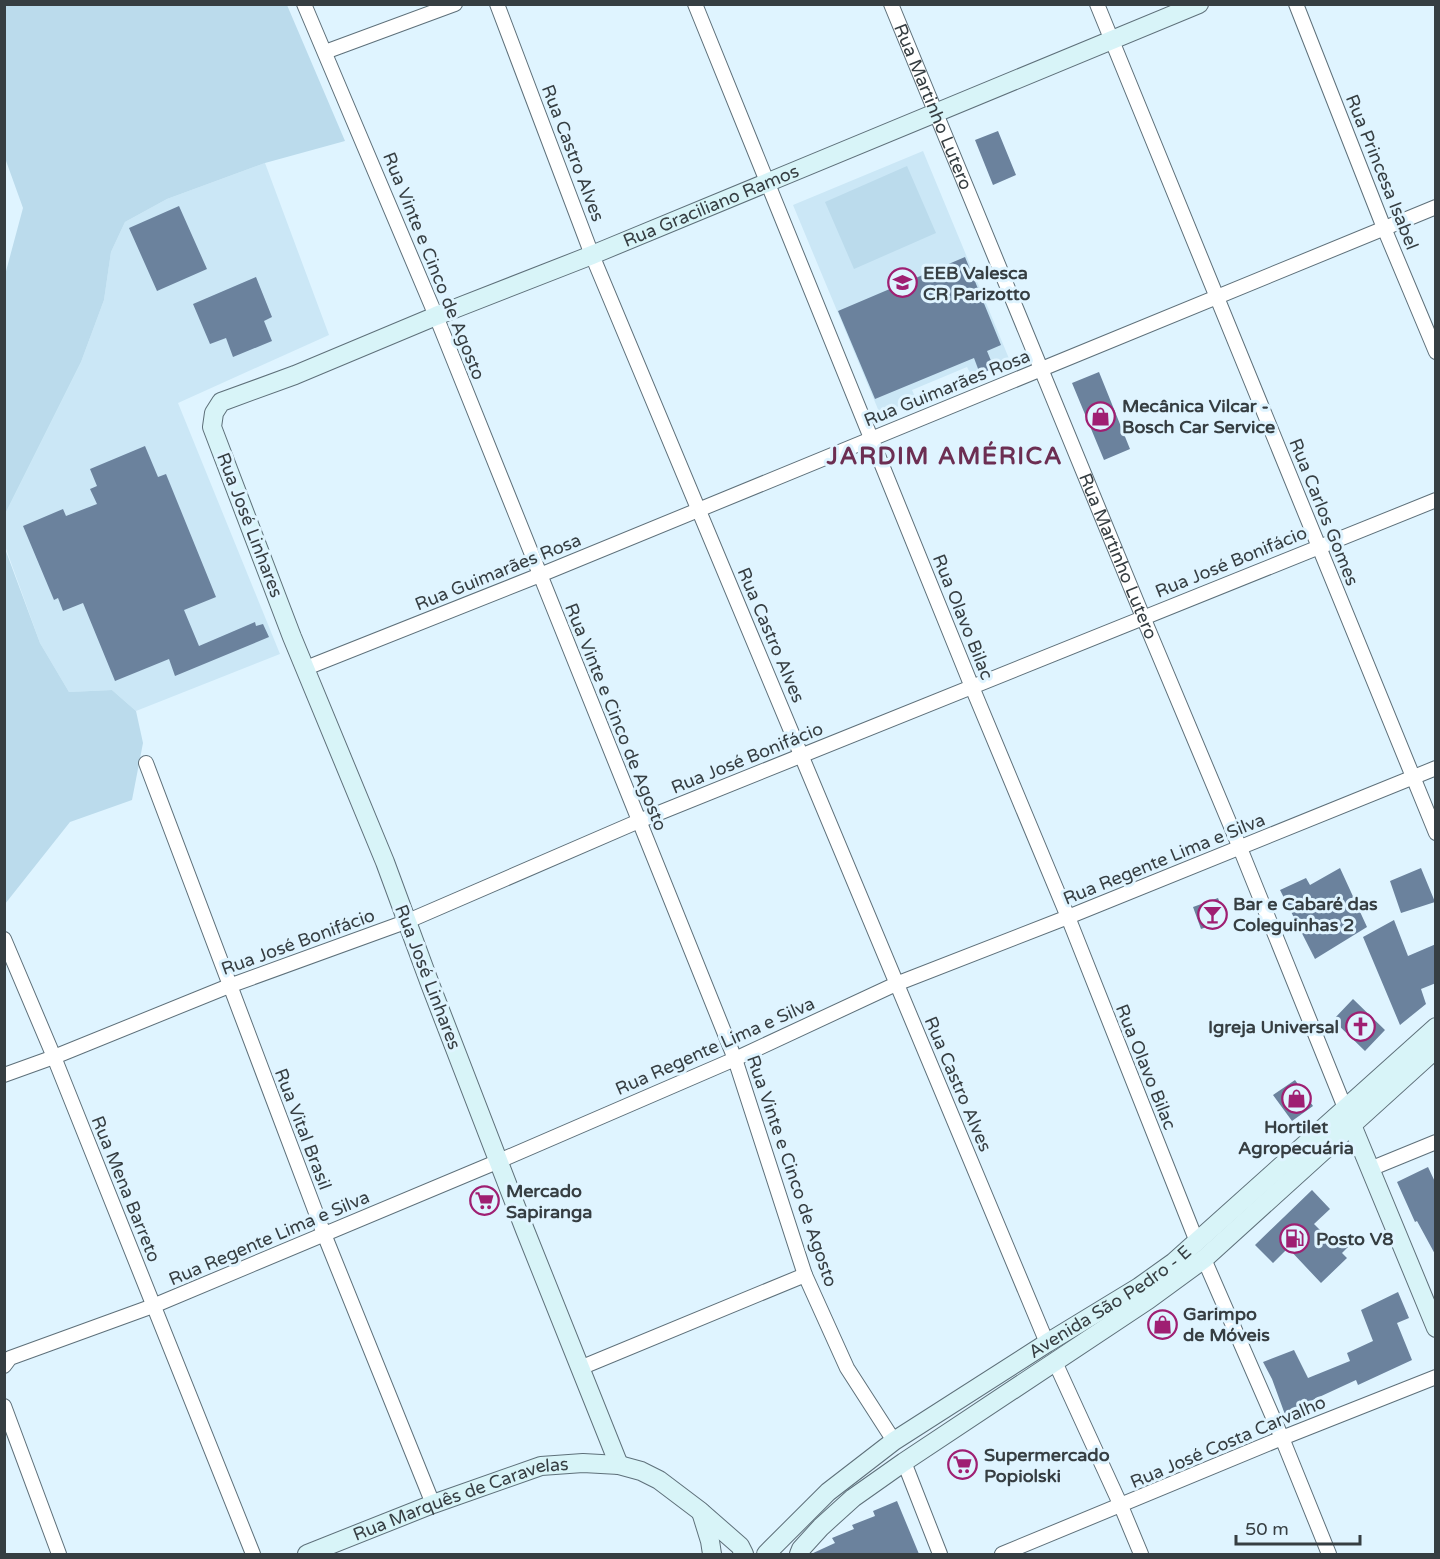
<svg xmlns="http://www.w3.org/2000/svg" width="1440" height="1559" font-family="'Varela Round',sans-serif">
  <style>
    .built { fill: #cbe7f6 }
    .green { fill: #bbdbec }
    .building { fill: #6b829d }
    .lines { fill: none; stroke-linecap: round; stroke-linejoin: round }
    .street-casing { stroke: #5e707a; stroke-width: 16 }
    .secondary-casing { stroke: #5e707a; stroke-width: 20 }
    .street { stroke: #fff; stroke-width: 14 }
    .secondary { stroke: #d8f4f8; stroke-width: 18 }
    .labels { text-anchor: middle; stroke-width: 6; stroke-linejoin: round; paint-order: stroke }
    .street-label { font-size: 18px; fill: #363e42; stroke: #dff4ff }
    .poi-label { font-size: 18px; font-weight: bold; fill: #363e42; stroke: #dff4ff; text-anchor: start }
    .district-label { font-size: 24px; font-weight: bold; letter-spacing: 1.5px; fill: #6c2e52; stroke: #dff4ff }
  </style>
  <rect width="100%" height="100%" fill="#dff4ff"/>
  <path class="built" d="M923,151L1010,361L972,377L967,367L912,390L916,399L880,414L793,205Z
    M265,163L329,335L178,403L280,654L136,711L112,690L69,692L40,643L5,546V514L81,362L104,300L111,252L125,222L167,199Z"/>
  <path class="green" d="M5,4L287,5L345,141L265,163L167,199L125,222L111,252L104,300L81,362L5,514V275L23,208L5,158Z
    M907,166L936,233L854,269L825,202Z
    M4,546L40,643L69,692L112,690L136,711L143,743L132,800L70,822L5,904Z"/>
  <path class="building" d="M998,131L1016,175L993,185L975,140Z
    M179,206L207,269L157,291L129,228Z
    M965,257L1001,345L987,351L994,368L980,374L974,358L875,399L838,311Z
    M256,277L272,317L264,321L272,341L233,357L226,338L210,344L193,304Z
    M1099,372L1130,449L1104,460L1072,383Z
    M145,446L158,477L166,474L216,597L184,610L199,646L255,622L256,626L263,624L269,637L175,676L169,659L115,681L83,603L63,611L58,598L54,600L23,526L63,509L66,516L97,504L90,489L97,486L90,469Z
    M1340,868L1367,927L1315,959L1280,890L1306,878L1310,885Z
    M1421,868L1435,902L1401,913L1390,881Z
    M1218,898L1226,920L1201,929L1193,907Z
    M1394,920L1408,956L1436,944V983L1421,989L1426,1004L1400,1025L1363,937Z
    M1353,999L1385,1030L1365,1051L1333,1020Z
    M1295,1080L1313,1106L1292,1121L1273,1095Z
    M1428,1167L1436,1184V1256L1417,1221L1415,1222L1397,1182Z
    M1312,1190L1330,1209L1314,1224L1332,1242L1339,1235L1350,1245L1342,1253L1347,1258L1321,1283L1288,1248L1273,1263L1255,1245Z
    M1398,1292L1409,1318L1397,1323L1412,1360L1358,1385L1356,1380L1304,1404L1307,1411L1287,1420L1272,1379L1263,1362L1294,1350L1308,1378L1350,1361L1347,1353L1373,1341L1361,1310Z
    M897,1501L919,1554H811L835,1543L832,1538L854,1529L852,1525L875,1516L873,1511Z"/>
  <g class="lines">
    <defs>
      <g id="street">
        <path d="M304,4L436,316L735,1059L805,1275L847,1368L894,1441"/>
        <path d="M497,4L592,255L1047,1343"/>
        <path d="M695,4L972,687L1068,917L1197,1242"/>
        <path id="s1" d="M891,4L1143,617L1240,848L1345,1108"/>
        <path d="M1097,4L1436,833"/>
        <path d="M1296,4L1384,228L1436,352"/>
        <path d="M325,52L455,4"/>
        <path d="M306,668L540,575L1436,207"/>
        <path d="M146,763L324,1234L433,1504"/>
        <path d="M4,939L54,1057L253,1554"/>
        <path d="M4,1075L54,1057L229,986L408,921L639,821L1436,500"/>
        <path d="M1370,1169L1436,1142"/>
        <path d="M1204,1259L1282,1438L1329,1554"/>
        <path d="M1055,1362L1121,1506L1141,1554"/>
        <path d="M4,1366L10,1358L153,1306L499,1161L735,1059L896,984L1068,917L1436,768"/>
        <path d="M580,1368L805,1275"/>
        <path d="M4,1406L59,1554"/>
        <path d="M904,1462L940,1554"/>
        <path d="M1002,1554L1282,1438L1436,1377"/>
      </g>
      <g id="secondary">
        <path d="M1352,1125L1436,1328"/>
        <path id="s2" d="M619,1465L525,1230L430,984L385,862L292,637L212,427L214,413L221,402L295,375L436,316L592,255L1199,4"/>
        <path d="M701,1512L710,1541L712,1554"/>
        <path id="s3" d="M307,1554L433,1504L541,1466L583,1463L619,1465L641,1471L659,1480L700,1511L740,1546L744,1554"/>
        <path id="s4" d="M766,1554L828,1492L894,1441L1047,1343L1139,1287L1174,1262L1436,1027"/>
        <path d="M799,1554L801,1549L821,1527L853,1498L904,1462L1148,1300L1204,1259L1436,1049"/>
      </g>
    </defs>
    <use href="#street" class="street-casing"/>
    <use href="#secondary" class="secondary-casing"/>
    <use href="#street" class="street"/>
    <use href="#secondary" class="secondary"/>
  </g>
  <defs>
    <symbol id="school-ring" viewBox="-11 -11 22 22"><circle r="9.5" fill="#dff4ff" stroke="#9f1f72" stroke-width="1.5"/><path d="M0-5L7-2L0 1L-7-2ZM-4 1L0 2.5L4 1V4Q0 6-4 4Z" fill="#9f1f72"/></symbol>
    <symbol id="shop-ring" viewBox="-11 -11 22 22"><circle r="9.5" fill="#dff4ff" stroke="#9f1f72" stroke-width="1.5"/><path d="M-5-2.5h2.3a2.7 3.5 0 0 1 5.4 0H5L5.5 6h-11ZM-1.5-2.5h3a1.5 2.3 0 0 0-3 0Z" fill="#9f1f72"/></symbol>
    <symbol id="bar-ring" viewBox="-11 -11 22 22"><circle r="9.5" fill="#dff4ff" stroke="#9f1f72" stroke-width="1.5"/><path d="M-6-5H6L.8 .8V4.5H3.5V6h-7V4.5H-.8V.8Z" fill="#9f1f72"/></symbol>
    <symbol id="church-ring" viewBox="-11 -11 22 22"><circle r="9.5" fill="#dff4ff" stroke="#9f1f72" stroke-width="1.5"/><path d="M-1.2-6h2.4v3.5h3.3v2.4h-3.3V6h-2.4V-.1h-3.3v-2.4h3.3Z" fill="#9f1f72"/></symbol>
    <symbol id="supermarket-ring" viewBox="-11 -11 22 22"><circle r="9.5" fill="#dff4ff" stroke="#9f1f72" stroke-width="1.5"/><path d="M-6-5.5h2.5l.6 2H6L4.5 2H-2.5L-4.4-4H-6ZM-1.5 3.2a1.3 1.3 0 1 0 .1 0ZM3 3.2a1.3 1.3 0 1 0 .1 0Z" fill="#9f1f72"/></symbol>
    <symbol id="fuel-ring" viewBox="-11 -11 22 22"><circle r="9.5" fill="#dff4ff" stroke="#9f1f72" stroke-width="1.5"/><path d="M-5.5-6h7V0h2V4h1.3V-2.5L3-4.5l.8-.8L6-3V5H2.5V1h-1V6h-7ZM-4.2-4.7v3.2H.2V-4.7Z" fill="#9f1f72"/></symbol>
  </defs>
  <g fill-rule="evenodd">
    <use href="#school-ring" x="886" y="266" width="33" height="33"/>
    <use href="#shop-ring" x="1084" y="400" width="33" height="33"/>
    <use href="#bar-ring" x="1196" y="898" width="33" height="33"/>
    <use href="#church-ring" x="1344" y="1010" width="33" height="33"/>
    <use href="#shop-ring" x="1280" y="1082" width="33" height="33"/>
    <use href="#supermarket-ring" x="468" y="1184" width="33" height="33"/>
    <use href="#fuel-ring" x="1278" y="1222" width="33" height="33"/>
    <use href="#shop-ring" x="1146" y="1308" width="33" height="33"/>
    <use href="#supermarket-ring" x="946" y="1448" width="33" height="33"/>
  </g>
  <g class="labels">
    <g class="street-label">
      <text dy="6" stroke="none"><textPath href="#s1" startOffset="111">Rua Martinho Lutero</textPath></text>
      <text transform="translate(573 153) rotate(69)" y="6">Rua Castro Alves</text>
      <text transform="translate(1382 172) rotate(68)" y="6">Rua Princesa Isabel</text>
      <text dy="6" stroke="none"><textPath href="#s2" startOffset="1670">Rua Graciliano Ramos</textPath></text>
      <text transform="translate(434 266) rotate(68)" y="6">Rua Vinte e Cinco de Agosto</text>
      <text transform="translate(947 388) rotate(-22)" y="6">Rua Guimarães Rosa</text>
      <text transform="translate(1324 512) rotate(68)" y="6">Rua Carlos Gomes</text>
      <text transform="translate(250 525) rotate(69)" y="6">Rua José Linhares</text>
      <text dy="6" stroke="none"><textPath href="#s1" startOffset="597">Rua Martinho Lutero</textPath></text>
      <text transform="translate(1231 562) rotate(-22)" y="6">Rua José Bonifácio</text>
      <text transform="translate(498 572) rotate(-22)" y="6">Rua Guimarães Rosa</text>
      <text transform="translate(963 617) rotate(68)" y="6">Rua Olavo Bilac</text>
      <text transform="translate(771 635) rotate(67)" y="6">Rua Castro Alves</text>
      <text transform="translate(616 717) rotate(68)" y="6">Rua Vinte e Cinco de Agosto</text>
      <text transform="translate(747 758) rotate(-22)" y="6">Rua José Bonifácio</text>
      <text transform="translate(1164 859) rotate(-22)" y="6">Rua Regente Lima e Silva</text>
      <text transform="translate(298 942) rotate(-20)" y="6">Rua José Bonifácio</text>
      <text transform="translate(428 977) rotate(69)" y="6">Rua José Linhares</text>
      <text transform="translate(715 1046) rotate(-24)" y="6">Rua Regente Lima e Silva</text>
      <text transform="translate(1146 1067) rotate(68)" y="6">Rua Olavo Bilac</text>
      <text transform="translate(958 1084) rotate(67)" y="6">Rua Castro Alves</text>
      <text transform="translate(303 1129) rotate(69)" y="6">Rua Vital Brasil</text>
      <text transform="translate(792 1171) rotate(71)" y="6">Rua Vinte e Cinco de Agosto</text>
      <text transform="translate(126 1189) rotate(68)" y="6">Rua Mena Barreto</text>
      <text transform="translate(269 1238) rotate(-23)" y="6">Rua Regente Lima e Silva</text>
      <text dy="6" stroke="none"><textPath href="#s4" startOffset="428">Avenida São Pedro - E</textPath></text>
      <text transform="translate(1228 1442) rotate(-23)" y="6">Rua José Costa Carvalho</text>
      <text dy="6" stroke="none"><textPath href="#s3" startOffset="164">Rua Marquês de Caravelas</textPath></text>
    </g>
    <g class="poi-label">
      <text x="923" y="279">EEB Valesca<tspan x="923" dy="21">CR Parizotto</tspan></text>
      <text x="1122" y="412">Mecânica Vilcar -<tspan x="1122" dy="21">Bosch Car Service</tspan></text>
      <text x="1233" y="910">Bar e Cabaré das<tspan x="1233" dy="21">Coleguinhas 2</tspan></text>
      <text x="1339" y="1033" text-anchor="end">Igreja Universal</text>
      <text x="1296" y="1133" text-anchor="middle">Hortilet<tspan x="1296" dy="21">Agropecuária</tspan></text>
      <text x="506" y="1197">Mercado<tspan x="506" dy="21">Sapiranga</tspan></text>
      <text x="1316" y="1245">Posto V8</text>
      <text x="1183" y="1320">Garimpo<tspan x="1183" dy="21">de Móveis</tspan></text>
      <text x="984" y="1461">Supermercado<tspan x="984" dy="21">Popiolski</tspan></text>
    </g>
    <g class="district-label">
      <text x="945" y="464">JARDIM AMÉRICA</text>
    </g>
  </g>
  <rect width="1440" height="1559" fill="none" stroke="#363e42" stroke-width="12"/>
  <path d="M1236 1535v9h124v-9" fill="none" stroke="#363e42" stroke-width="3"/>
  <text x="1245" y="1535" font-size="18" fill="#363e42" stroke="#dff4ff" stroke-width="4.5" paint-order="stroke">50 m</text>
</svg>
